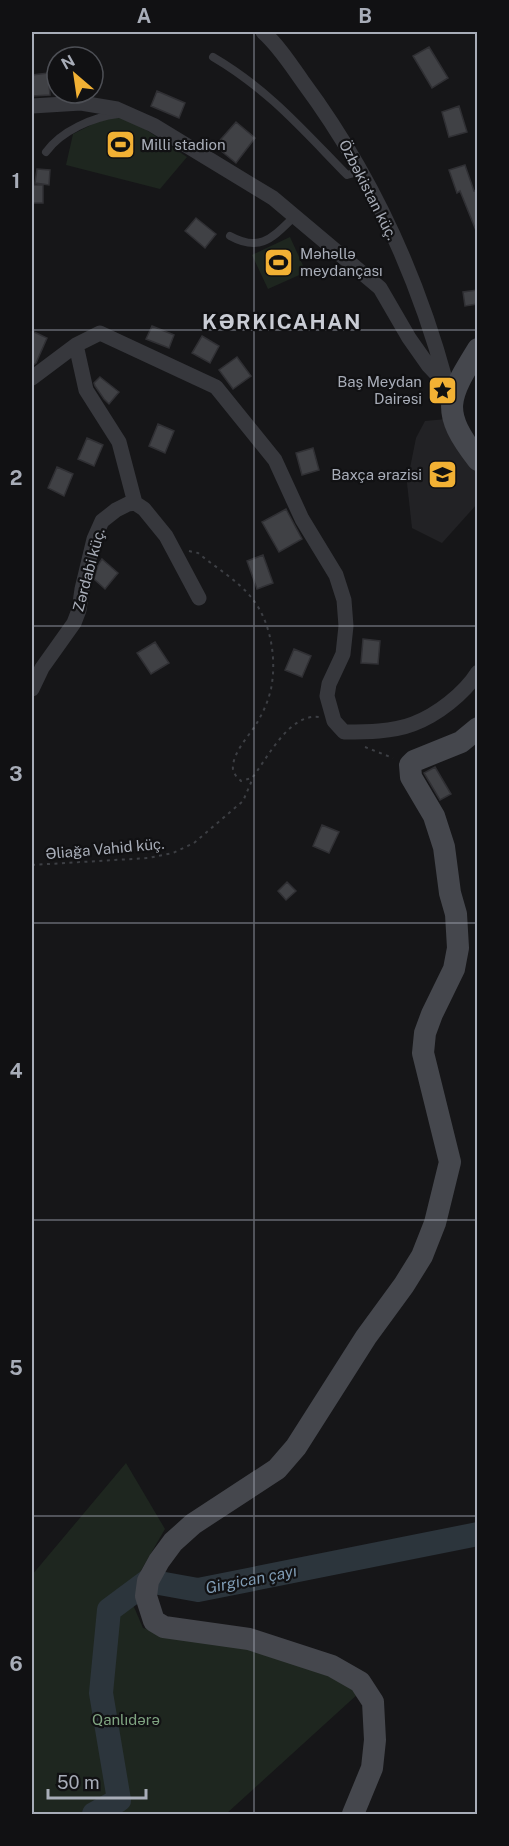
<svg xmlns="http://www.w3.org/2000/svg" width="509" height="1846" font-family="'Public Sans',sans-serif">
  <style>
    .built { fill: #222225 }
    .green { fill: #1e261f }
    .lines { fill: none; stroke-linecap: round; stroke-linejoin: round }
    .river { stroke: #2c353c; stroke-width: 24 }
    .building { fill: #404145; stroke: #303034; stroke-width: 1.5 }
    .path { stroke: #3d3f44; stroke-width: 2; stroke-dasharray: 3 4.5; stroke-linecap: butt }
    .lane { stroke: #37383d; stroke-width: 8 }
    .street { stroke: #37383d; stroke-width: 15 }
    .secondary { stroke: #45474d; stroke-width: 22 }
    .grid { fill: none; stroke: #a8adb8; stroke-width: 1.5; stroke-opacity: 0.55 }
    .labels { text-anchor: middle; stroke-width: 4.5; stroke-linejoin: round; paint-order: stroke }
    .poi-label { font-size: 15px; fill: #a8adb8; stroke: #111113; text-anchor: start }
    .street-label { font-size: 15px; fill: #a8adb8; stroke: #111113 }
    .park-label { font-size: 15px; fill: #7fa381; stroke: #111113 }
    .water-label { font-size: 16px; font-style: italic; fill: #7f9bb3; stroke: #111113 }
    .district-label { font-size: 21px; font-weight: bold; letter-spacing: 1.5px; fill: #c9ccd4; stroke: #111113 }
    .neatline { fill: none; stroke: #a8adb8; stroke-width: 2 }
    .grid-label { font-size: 20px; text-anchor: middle; font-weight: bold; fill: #a8adb8 }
  </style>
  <rect width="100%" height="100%" fill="#161618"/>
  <path class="built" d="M447,419L477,468V504L442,543L412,528L407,483L416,438L425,421Z"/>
  <path class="green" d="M119,116L127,117L187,157L160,189L66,165L73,134L97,122Z
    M290,237L306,272L268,289L252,255Z
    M126,1463L165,1529L128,1593L143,1628L181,1639L245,1647L328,1673L359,1693L226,1814H32V1575Z"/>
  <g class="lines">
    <path class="river" d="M94,1814L119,1800L101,1693L109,1610L148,1581L198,1590L478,1534"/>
  </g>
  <path class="building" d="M429,47L448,78L432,88L413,56Z
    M48,73L50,95L32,96V75Z
    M157,91L185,103L179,118L151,106Z
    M459,106L467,132L449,137L442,112Z
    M236,122L255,138L236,163L215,146Z
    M465,165L474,191L477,190V233L460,191L457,193L449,170Z
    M37,169L50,170L49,185L35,183Z
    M32,185H43V203H32Z
    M196,218L216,234L205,248L185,231Z
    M477,290V304L465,306L463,292Z
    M152,326L174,335L169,348L146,339Z
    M32,331L47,338L36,363L32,366Z
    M202,336L219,346L210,363L192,353Z
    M237,357L251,376L233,389L219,370Z
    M100,377L119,392L109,404L104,399L95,386L94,383Z
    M158,424L174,431L165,453L149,446Z
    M87,438L103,445L94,466L78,459Z
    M313,448L319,470L302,475L296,453Z
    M57,467L73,474L64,496L48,488Z
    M286,509L302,539L279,552L262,522Z
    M263,555L273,583L257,589L247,561Z
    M102,559L118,573L105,589L94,579L98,565Z
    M363,639L380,641L378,664L361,663Z
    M155,642L169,663L151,674L137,653Z
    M294,649L311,656L302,677L285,670Z
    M435,767L451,794L440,800L424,773Z
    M322,825L339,832L329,853L313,846Z
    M287,882L296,891L286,900L278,891Z"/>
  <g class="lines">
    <path class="path" d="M189,551L198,553C215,567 237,580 251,597C271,621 277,659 271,689C268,702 262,715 255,726C247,738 234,752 233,766C232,773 237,777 241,781L252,778C267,759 289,713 319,717
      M365,747L393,758
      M32,865L148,858L173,853L194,843L243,801L253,778"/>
    <path class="lane" d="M213,57C269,90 302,129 347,175L354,173L357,166
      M46,152C61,131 93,117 118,114
      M230,236C261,253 273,237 295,216"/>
    <path class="street" d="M263,32C279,46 291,65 303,82C369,171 417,275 446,382
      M32,106L81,103L117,109L153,125L273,198L380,288L409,338L428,365L446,384
      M76,345L86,390L119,442L135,503
      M32,378L76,345L100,333L216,387L275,460L302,519L336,575L344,600L346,626L343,654L329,684L327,696L334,721L344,732C366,732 392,732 413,724C437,715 464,694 478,672
      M32,689L42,668L74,623L79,610L82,589L94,539L102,521L116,510L128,504L135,503L144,509L166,536L199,598"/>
    <path class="secondary" d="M478,349C447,399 440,411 478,460
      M353,1814L372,1768L375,1740L373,1702L360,1682L332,1666L249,1639L164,1627L154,1621L146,1596L148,1581L159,1561L173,1542L193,1524L277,1469L296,1447L366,1337L404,1285L422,1256L435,1223L450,1162L423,1053L425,1033L432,1014L454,969L458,948L456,914L450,893L444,847L434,816L411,777L410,765L414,761L461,742L478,728"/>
  </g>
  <path class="grid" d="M254,32V1814M32,330H478M32,626H478M32,923H478M32,1220H478M32,1516H478"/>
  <defs>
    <symbol id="stadium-square" viewBox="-11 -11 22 22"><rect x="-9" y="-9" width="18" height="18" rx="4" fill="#f2b134" stroke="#111113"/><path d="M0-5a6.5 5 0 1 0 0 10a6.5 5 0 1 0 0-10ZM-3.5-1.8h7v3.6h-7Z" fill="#111"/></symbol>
    <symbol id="sight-square" viewBox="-11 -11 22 22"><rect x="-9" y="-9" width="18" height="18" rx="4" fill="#f2b134" stroke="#111113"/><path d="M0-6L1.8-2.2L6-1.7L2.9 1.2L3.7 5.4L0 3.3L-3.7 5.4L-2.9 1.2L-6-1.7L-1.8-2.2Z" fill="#111"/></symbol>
    <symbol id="school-square" viewBox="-11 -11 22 22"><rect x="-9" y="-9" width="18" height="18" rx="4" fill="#f2b134" stroke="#111113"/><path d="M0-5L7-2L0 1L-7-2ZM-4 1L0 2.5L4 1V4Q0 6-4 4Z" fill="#111"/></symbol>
  </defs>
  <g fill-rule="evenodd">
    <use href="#stadium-square" x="104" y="128" width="33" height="33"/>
    <use href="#stadium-square" x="262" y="246" width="33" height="33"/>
    <use href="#sight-square" x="426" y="374" width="33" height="33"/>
    <use href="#school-square" x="426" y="458" width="33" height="33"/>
  </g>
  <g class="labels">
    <g class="poi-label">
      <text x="141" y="150">Milli stadion</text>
      <text x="300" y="259">Məhəllə<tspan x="300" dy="17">meydançası</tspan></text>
      <text x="422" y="387" text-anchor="end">Baş Meydan<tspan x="422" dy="17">Dairəsi</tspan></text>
      <text x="422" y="480" text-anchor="end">Baxça ərazisi</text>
    </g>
    <g class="street-label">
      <text transform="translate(368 190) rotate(63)" y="5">Özbəkistan küç.</text>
      <text transform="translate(89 570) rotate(-75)" y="5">Zərdabi küç.</text>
      <text transform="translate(105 849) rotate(-5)" y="5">Əliağa Vahid küç.</text>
    </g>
    <g class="park-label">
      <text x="126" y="1725">Qanlıdərə</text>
    </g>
    <g class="water-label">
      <text transform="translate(251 1579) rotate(-11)" y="6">Girgican çayı</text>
    </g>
    <g class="district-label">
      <text x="282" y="329">KƏRKICAHAN</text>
    </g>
  </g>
  <rect width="509" height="1846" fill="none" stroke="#111113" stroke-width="66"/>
  <g transform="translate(75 75) rotate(331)"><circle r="28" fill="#111113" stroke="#4d4f55" stroke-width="1.5"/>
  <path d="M0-4.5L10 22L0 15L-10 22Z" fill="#f2b134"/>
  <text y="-9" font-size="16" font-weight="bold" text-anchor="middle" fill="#a8adb8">N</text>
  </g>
  <path d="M48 1789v9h98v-9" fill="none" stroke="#a8adb8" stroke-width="3"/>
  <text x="57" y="1789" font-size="18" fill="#a8adb8" stroke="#111113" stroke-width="4.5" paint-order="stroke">50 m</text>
  <rect x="33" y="33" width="443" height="1780" class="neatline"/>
  <g class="grid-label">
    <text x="144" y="23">A</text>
    <text x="365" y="23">B</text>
    <text x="16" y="188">1</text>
    <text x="16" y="485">2</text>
    <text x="16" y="781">3</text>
    <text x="16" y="1078">4</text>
    <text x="16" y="1375">5</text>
    <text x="16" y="1671">6</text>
  </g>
</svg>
